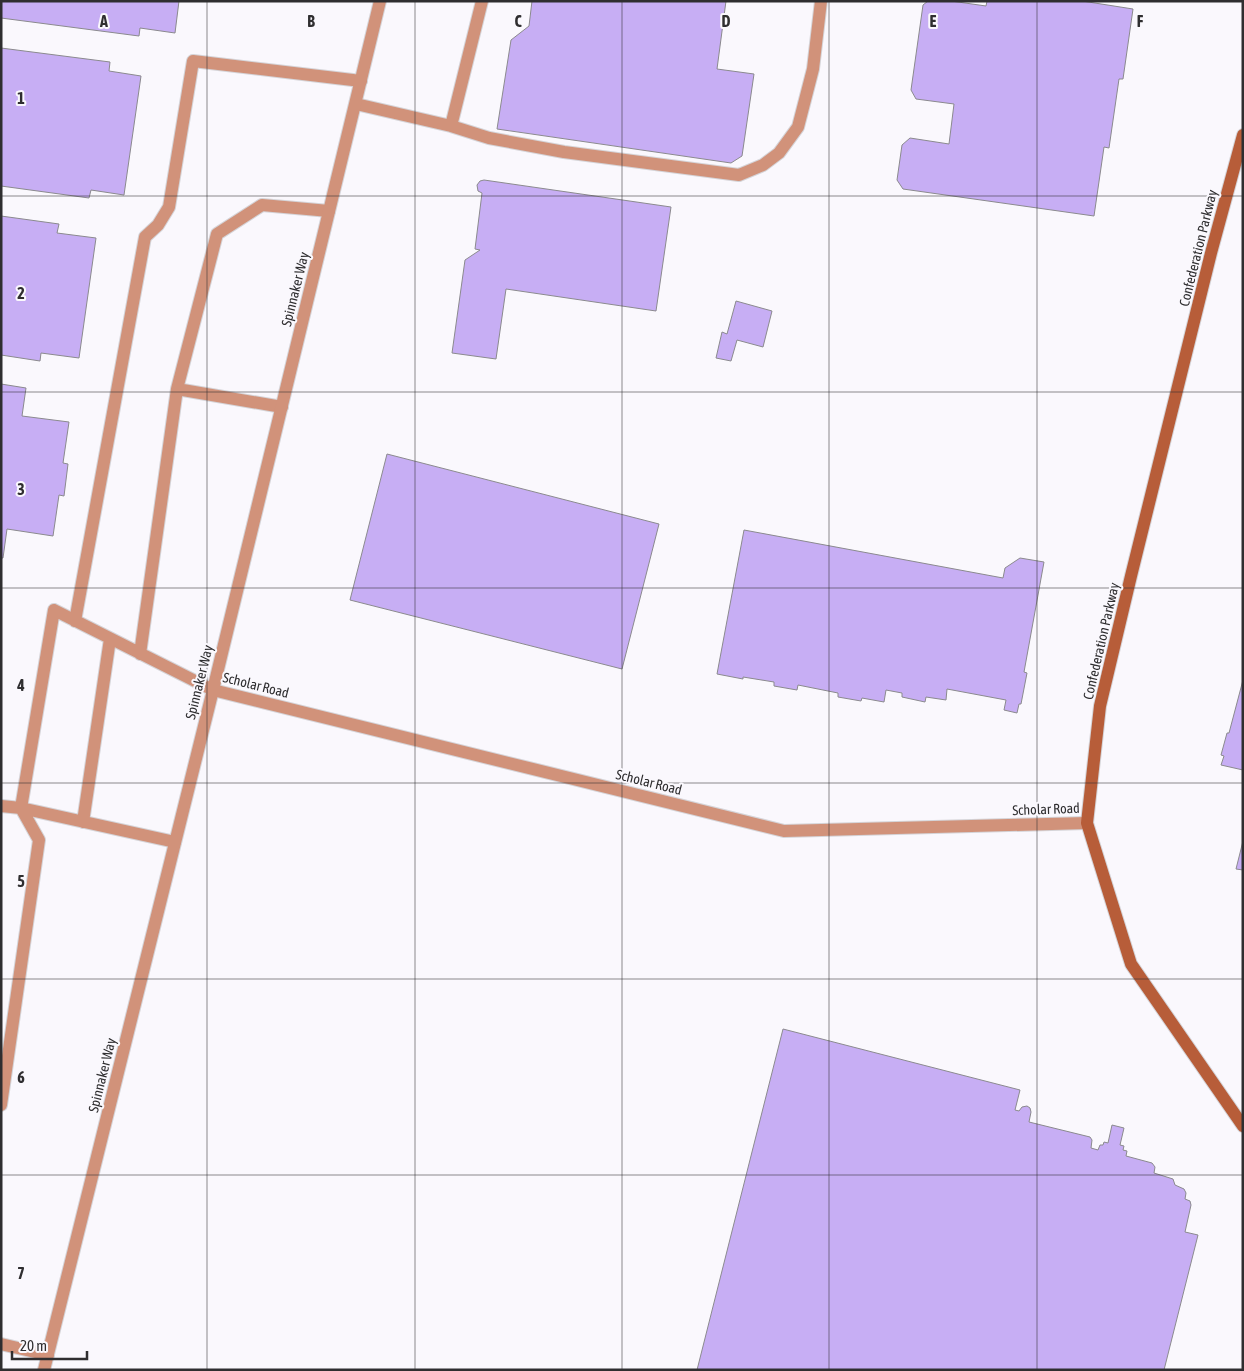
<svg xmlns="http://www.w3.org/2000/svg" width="1244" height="1371" font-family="'Asap Condensed',sans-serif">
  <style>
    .building { fill: #c7aef4; stroke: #8b8a8e }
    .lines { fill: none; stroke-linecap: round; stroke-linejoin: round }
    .lane-casing { stroke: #d5d4d8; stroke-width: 14 }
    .street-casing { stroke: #d5d4d8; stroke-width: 14 }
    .secondary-casing { stroke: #d5d4d8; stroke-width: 14 }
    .lane { stroke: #d1927a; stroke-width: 12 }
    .street { stroke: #d1927a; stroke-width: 12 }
    .secondary { stroke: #b75d39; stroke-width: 12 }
    .grid { fill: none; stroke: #2f2e30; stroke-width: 1; stroke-opacity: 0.55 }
    .labels { text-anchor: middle; stroke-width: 4; stroke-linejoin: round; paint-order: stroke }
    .street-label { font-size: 14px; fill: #2f2e30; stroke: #faf8fd }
    .grid-label { font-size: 16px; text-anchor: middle; font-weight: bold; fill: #2f2e30; stroke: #faf8fd; stroke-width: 4; stroke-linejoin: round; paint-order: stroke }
  </style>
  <rect width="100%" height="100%" fill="#faf8fd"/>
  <path class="building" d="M1,1H179L175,33L140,28L139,36L1,18Z
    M532,1H726L717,69L754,74L742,156L731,163L497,129L511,40L529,26Z
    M928,1H951L986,6L987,1H1082L1133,9L1123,79H1119L1109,148L1104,147L1094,216L903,189L897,180L902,145L910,138L949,144L954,104L916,99L911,90L923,5Z
    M1,48L110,62L109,71L141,76L124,195L91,190L89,198L1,186Z
    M484,180L671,207L656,311L506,289L496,359L452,353L465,260L480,250L475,249L482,193L478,191L477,185L480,181Z
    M1,216L59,224L57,233L96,238L79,358L41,353L40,361L1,355Z
    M736,301L772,311L763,347L737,340L731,361L716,358L722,332L727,334Z
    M1,384L26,388L22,416L69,422L63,463L68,464L64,496L59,495L53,536L7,529L3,558H1Z
    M387,454L659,524L622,669L350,600Z
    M744,530L1003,578L1005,568L1020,558L1044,562L1024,672L1027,673L1021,704H1019L1017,713L1004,710L1006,700L947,689L946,700L926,697L925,702L902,697V693L886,690L884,702L862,698L861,701L838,697V693L798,685L797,690L774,686V682L743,677V679L717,674Z
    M1243,680V770L1221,765L1224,756L1221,755L1227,733H1229Z
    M1243,841V870L1236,869Z
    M783,1029L1020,1090L1015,1110L1019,1111L1022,1107L1027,1106L1030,1108L1031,1112L1029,1122L1090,1137L1092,1140L1091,1148L1098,1150L1100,1145H1103L1104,1142L1108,1143L1112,1125L1124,1128L1120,1145L1124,1146L1123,1150L1127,1151L1126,1156L1152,1163L1155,1167L1154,1173L1173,1179L1175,1185L1184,1189L1186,1193L1185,1199L1190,1201L1191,1205L1185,1232L1198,1235L1164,1370H697Z"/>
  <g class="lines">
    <defs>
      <path id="lane" d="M356,104L451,126L482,1
        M451,126L489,138L564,152L739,175L763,165L779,153L798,127L813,69L821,1
        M177,389L217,234L262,205L329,211
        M75,621L145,237L158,225L169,207L193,61L361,81
        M140,654L177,389L282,407
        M1,806L21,808L39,840L1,1105
        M83,822L110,639
        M175,842L21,808L54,610L213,690
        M1,1344L48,1355"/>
      <path id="street" d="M213,690L784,831L1087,823
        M44,1370L213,690L380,1"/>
      <path id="secondary" d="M1243,135L1211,253L1131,576L1100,706L1087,823L1131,964L1243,1126"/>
    </defs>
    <use href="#lane" class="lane-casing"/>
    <use href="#street" class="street-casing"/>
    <use href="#secondary" class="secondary-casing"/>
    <use href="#lane" class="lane"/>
    <use href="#street" class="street"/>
    <use href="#secondary" class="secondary"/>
  </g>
  <path class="grid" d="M207,1V1370M415,1V1370M622,1V1370M829,1V1370M1037,1V1370M1,196H1243M1,392H1243M1,588H1243M1,783H1243M1,979H1243M1,1175H1243"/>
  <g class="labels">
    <g class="street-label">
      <text transform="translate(1198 248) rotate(-76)" y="5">Confederation Parkway</text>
      <text transform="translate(295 289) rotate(-76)" y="5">Spinnaker Way</text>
      <text transform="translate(1101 641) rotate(-77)" y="5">Confederation Parkway</text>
      <text transform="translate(199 682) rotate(-76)" y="5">Spinnaker Way</text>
      <text transform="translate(256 685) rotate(14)" y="5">Scholar Road</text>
      <text transform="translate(649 782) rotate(14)" y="5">Scholar Road</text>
      <text transform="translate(1046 809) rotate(-2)" y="5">Scholar Road</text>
      <text transform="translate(102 1075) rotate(-76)" y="5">Spinnaker Way</text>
    </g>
  </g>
  <g class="grid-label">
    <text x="104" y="27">A</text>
    <text x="311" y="27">B</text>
    <text x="518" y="27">C</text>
    <text x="726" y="27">D</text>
    <text x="933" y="27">E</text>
    <text x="1140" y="27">F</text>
    <text x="21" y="104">1</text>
    <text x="21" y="299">2</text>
    <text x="21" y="495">3</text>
    <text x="21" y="691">4</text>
    <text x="21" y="887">5</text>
    <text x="21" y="1083">6</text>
    <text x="21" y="1279">7</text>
  </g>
  <rect width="1244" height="1371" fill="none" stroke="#2f2e30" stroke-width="5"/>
  <path d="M12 1351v8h75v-8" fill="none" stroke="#2f2e30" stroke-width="2.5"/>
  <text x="20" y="1351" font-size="15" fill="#2f2e30" stroke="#faf8fd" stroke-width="4" paint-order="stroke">20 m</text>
</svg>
